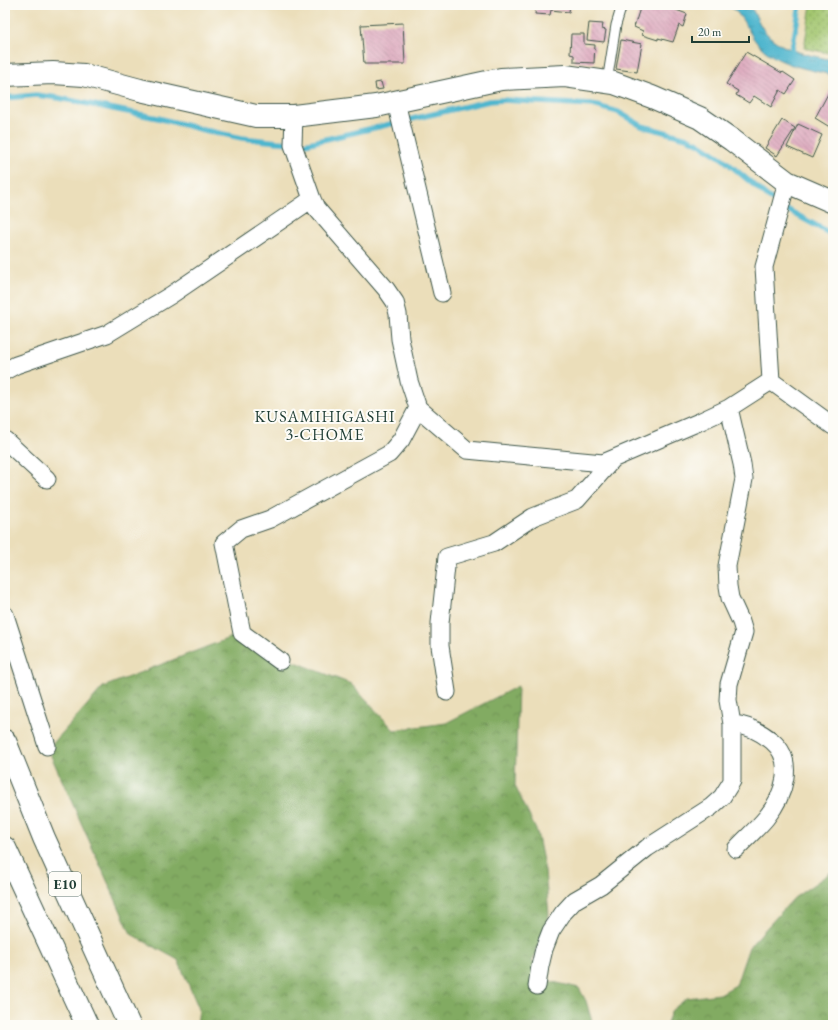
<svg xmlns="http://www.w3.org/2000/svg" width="838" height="1030" font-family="'EB Garamond',serif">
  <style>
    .grass { fill: url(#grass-dots); stroke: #618252 }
    .forest { fill: url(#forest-crowns); stroke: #50744b }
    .water { fill: url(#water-ripples); stroke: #387a81 }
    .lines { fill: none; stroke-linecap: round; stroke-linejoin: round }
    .stream { stroke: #50b6ce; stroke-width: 5.5 }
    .building { fill: url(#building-back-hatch) }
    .service-casing { stroke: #3e5548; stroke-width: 11 }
    .minor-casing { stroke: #3e5548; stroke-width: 19 }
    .tertiary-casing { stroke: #3e5548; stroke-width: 24 }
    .motorway-casing { stroke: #3e5548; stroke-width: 24 }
    .service { stroke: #fff; stroke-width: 9 }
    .minor { stroke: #fff; stroke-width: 17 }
    .tertiary { stroke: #fff; stroke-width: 22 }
    .motorway { stroke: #fff; stroke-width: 22 }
    .labels { text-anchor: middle; stroke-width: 4; stroke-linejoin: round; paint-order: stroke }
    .shield { fill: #fdfcf7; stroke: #62766e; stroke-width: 1 }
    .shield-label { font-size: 14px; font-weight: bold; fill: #1f3d34 }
    .neighbourhood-label { font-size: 16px; letter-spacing: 1px; fill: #1f3d34; stroke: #fdfcf7 }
  </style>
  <defs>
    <pattern id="grass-dots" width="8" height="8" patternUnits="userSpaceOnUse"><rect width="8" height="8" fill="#a3c670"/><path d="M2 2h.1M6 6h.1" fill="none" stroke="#84a25d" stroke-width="1.8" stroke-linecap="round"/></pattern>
    <pattern id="forest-crowns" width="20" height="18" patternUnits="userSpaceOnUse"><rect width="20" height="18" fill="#82ab62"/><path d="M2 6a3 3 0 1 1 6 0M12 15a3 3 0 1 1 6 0" fill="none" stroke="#6a8c52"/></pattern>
    <pattern id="water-ripples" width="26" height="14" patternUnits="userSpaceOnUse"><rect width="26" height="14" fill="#50b6ce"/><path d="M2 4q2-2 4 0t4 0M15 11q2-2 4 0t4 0" fill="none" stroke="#4295a8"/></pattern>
    <pattern id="building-back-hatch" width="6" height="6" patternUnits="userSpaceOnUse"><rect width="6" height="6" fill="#dfacc0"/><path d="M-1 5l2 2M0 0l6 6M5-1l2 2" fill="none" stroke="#b48d9d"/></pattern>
  </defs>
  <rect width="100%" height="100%" fill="#fdfcf7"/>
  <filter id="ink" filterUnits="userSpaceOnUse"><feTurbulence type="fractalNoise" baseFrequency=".025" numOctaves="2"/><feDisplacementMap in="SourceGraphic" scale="8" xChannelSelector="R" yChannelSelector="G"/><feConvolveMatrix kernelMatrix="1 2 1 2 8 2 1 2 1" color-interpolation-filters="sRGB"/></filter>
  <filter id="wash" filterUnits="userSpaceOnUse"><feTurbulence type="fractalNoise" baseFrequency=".012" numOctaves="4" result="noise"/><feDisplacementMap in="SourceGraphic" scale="16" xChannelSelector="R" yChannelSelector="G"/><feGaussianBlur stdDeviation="0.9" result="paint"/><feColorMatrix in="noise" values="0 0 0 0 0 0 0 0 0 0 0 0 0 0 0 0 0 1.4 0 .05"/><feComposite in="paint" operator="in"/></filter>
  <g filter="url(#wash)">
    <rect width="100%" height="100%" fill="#ebdeba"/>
    <path class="grass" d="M811,5H833V54L804,48Z"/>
    <path class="forest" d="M232,637L351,684L394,730L446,723L518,686L515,786L537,832L545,871L549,915L532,962L549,981L579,988L586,1001L593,1025H197L199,1009L178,960L131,934L48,749L103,687Z
      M833,871V1025H666L672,1010L687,998L720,994L736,985L749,947L794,898Z"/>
    <path class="water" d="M727,5H749C755,12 758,22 763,29C779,51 809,55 833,60V75C807,69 776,65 757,43C747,31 742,12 727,5Z"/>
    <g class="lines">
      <path class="stream" d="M791,55L800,5
        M5,98L36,95L59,98L158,118L204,130L242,138L278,142L305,144L489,101L503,100L593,105L618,112L642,126L687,138L698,143L723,159L768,197L788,210L833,235"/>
    </g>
    <g id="blocks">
      <path class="building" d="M536,5H570L569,12L551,10L550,15L535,14Z
        M591,5H608V8Z
        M641,5H668V7L687,14L683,27L679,25L673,42L658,38V40L642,35L643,31L634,27Z
        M403,23L405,64H364L361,25Z
        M589,23L603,24L602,29L606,30L604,42L587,40Z
        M571,34H584V44L595,45L594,63L574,62V55L570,54Z
        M621,40L642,44L637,72L616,69Z
        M746,52L782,73L783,72L795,80L786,94L780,90L771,107L754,96L749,103L736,95L738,91L726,84Z
        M381,82L383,89L376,90L375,83Z
        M830,90L833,92V129L815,118Z
        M782,120L795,128L777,156L765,148Z
        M798,124L822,135L812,158L787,147Z"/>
    </g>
  </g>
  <g filter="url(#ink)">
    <use href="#blocks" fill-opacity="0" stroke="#3e5548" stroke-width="1"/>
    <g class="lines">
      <defs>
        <path id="service" d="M607,82L616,25L622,5"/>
        <path id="minor" d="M396,102L442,293
          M294,116L293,145L312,199L316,208L386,289L395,302L398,314L400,339L409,381L418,408L467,450L603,463L699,422L729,408L771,381
          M787,182L764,267L771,381L833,426
          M5,371L16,365L107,334L171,295L312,199
          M5,440L47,479
          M5,615L47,746
          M280,661L242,633L224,543L241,529L270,519L389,454L401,440L418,408
          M447,692L440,646V623L447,557L494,543L533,517L577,500L613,459
          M732,724C746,725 761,732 772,741C796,761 784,796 766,818C757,829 746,838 736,849
          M537,986L540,966L544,949L551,931L563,913L575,900L601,885L647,848L711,807L722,797L732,781V724L728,700L729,684L744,632L741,622L730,598L728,586L727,566L744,479L742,464L729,408"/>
        <path id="tertiary" d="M5,75L53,73L84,75L140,90L256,116H294L376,106L501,79L565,76L614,83L652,97L700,118L732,140L787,182L833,202"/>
        <path id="motorway" d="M5,741L44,838L129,1025
          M5,848L87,1025"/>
      </defs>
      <use href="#service" class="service-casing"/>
      <use href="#minor" class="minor-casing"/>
      <use href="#tertiary" class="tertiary-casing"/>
      <use href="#motorway" class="motorway-casing"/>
      <use href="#service" class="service"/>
      <use href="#minor" class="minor"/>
      <use href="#tertiary" class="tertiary"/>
      <use href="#motorway" class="motorway"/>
    </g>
  </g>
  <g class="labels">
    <rect class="shield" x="49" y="872" width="32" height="24" rx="3"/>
    <g class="shield-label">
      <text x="65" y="889">E10</text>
    </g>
    <g class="neighbourhood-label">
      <text x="325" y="422">KUSAMIHIGASHI<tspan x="325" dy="18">3-CHOME</tspan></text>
    </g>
  </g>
  <rect width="838" height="1030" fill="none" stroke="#fdfcf7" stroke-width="20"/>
  <path d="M692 36v6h57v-6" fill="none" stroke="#1f3d34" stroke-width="2"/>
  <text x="698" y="36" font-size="12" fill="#1f3d34" stroke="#fdfcf7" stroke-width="3" paint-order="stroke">20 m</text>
</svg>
